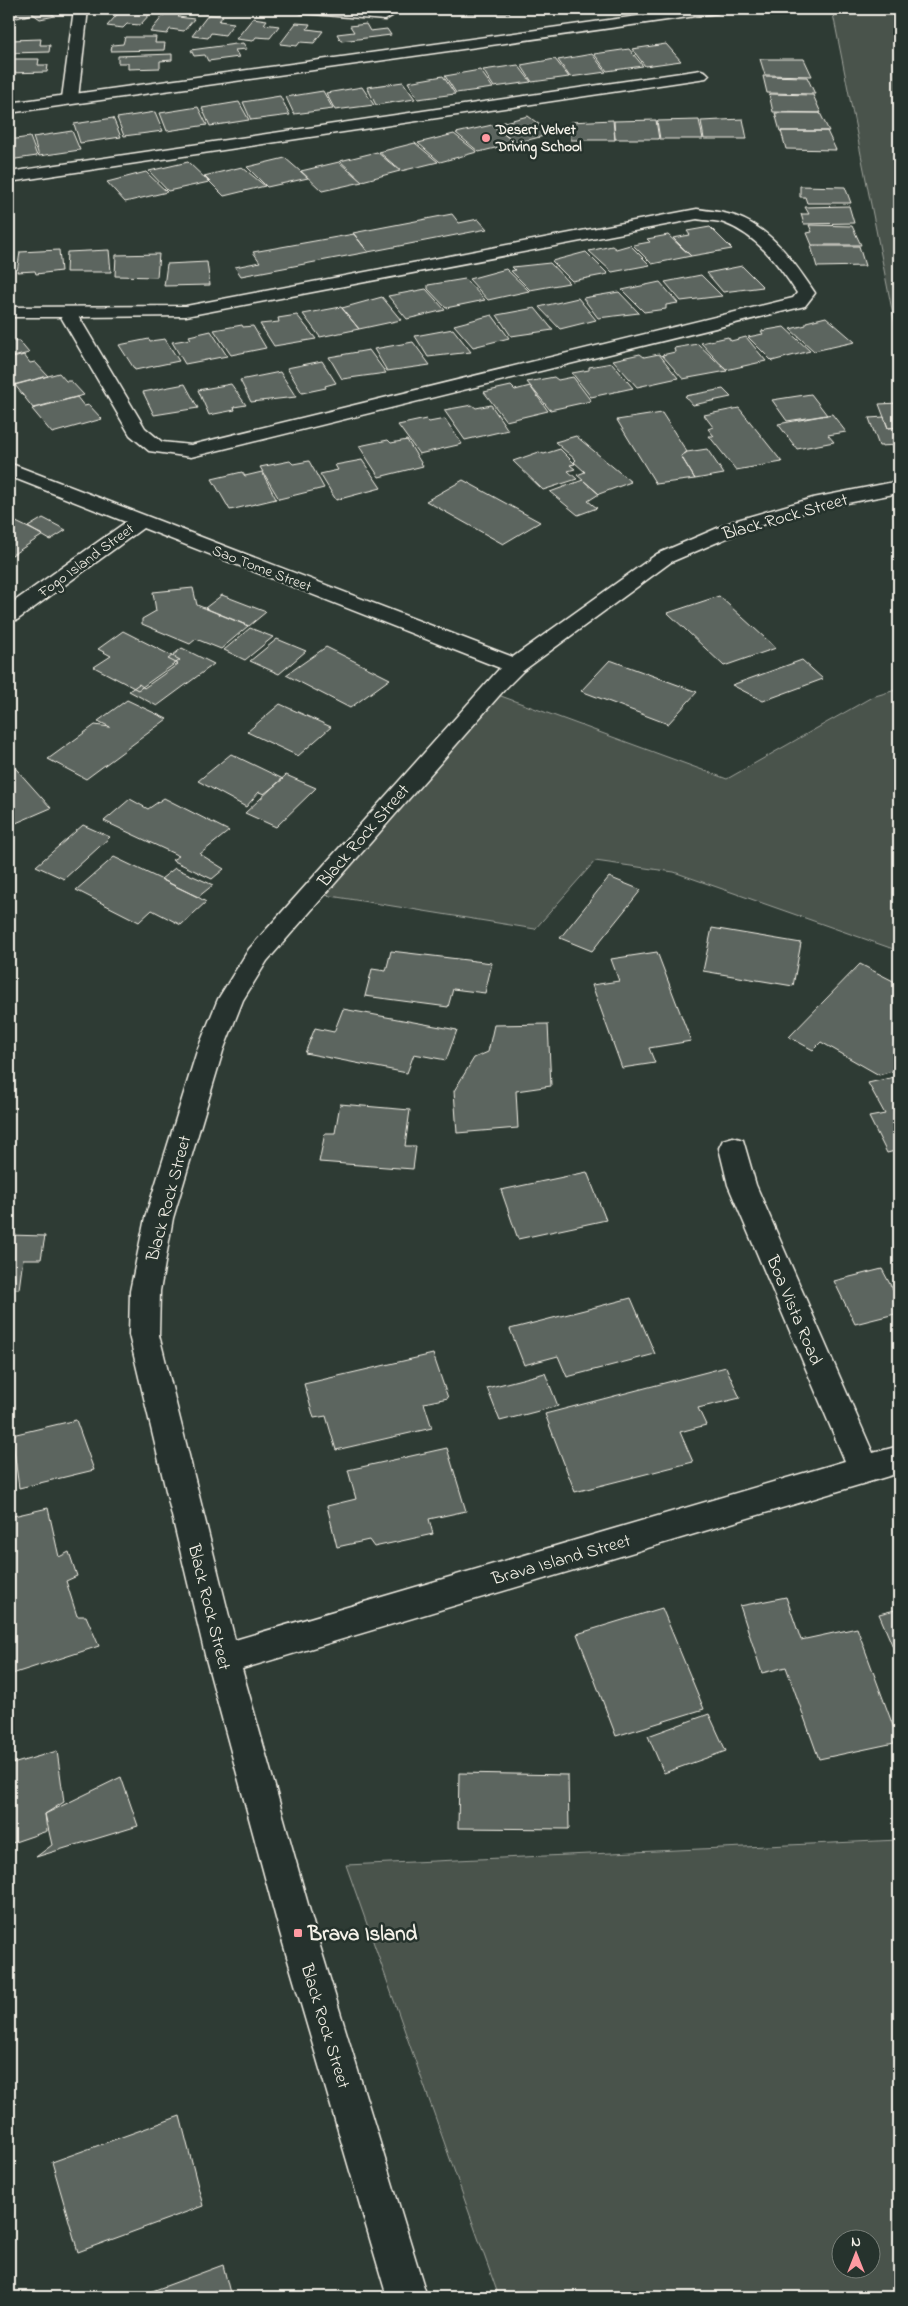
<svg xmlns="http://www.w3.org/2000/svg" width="908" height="2306" font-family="'Indie Flower',sans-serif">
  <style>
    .green { fill: #48524c; stroke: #9ea29a; fill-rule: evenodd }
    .building { fill: #5c655e; stroke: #f4f1e8 }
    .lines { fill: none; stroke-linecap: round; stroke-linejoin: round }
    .lane-casing { stroke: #f4f1e8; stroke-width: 3 }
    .street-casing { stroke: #f4f1e8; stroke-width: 3 }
    .lane { fill: #26332d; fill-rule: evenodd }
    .street { fill: #26332d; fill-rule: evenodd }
    .poi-dot { fill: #ff9aa2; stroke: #26332d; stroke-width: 2 }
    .labels { text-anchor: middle; stroke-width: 5; stroke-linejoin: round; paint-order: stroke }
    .far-poi-label { font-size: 15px; font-weight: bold; fill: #f4f1e8; stroke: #26332d; text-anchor: start }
    .far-street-label { font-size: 15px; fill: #f4f1e8; stroke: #26332d }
    .street-label { font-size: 18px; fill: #f4f1e8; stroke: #26332d }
    .near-poi-label { font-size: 21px; font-weight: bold; fill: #f4f1e8; stroke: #26332d; text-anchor: start }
  </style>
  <rect width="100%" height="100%" fill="#2e3b34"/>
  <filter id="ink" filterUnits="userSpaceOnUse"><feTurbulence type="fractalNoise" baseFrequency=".02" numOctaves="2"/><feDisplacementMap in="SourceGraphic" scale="10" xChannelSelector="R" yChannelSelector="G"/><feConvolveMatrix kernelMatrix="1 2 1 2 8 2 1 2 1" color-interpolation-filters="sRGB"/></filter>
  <g filter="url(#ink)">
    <path class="green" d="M832,9H899V345Z
      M899,689V951L674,872L595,861L535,929L312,893L490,692L727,779L872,697Z
      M899,1840V2297H499L346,1865ZM840,2238H870V2268H840Z"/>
    <path class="building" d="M26,9H56L48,11L55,16L40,19L33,14L17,18L11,13Z
      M122,9H138L135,12L151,13L140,25L127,24L123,28L107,26Z
      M457,9H510V13H457Z
      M167,11L182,13L178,17L194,19L184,31L170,29L167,34L150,32Z
      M208,15L223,16L219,21L234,23L225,35L211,33L208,38L192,36Z
      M253,18L267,20L264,24L279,26L270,38L256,37L253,41L236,39Z
      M296,23L310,24L307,29L323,31L314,43L300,42L297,46L280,44Z
      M366,24L370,31L387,29L391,35L341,41L337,34L354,32L350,26Z
      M125,37H156L155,43H165L164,50L111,51L112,45L123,44Z
      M41,39L40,45H50L49,52L9,53L10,40Z
      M243,43L247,49L235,50L239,57L208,61L205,55L194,56L191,50Z
      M666,44L681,61L645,66L632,49Z
      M629,49L643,66L607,71L594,54Z
      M172,54V60L160,61V68L128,69V63H118V56Z
      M592,54L606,72L570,77L558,60Z
      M9,59H39L38,65H48L47,72L9,73Z
      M555,59L569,77L532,82L521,65Z
      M760,59H804L812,76L765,75Z
      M518,65L531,82L494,87L483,70Z
      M480,70L493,88L456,93L445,76Z
      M443,76L455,94L418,99L408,82Z
      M763,76L807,77L815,94L767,93Z
      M403,82L415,99L376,105L367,87Z
      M362,87L374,105L335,110L326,93Z
      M323,91L333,109L294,114L286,97Z
      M769,94L813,95L821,113L773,112Z
      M280,96L290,115L251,120L243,102Z
      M239,102L249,120L210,126L202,108Z
      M198,107L207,125L167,131L160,113Z
      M155,112L163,131L124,136L117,118Z
      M775,113H820L829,131H780Z
      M528,116L552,134L516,143L493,125Z
      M113,118L121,137L80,143L74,124Z
      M743,119L747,139H704L701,121Z
      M613,120L615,140H571L570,122Z
      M656,120L659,139H615L614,121Z
      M699,120L703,139H660L657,121Z
      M492,125L515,143L479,152L456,133Z
      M72,131L80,150L39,156L33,137Z
      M781,131H827L836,150L786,149Z
      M454,134L477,152L440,162L418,143Z
      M30,137L37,156L9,160V140Z
      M415,143L438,162L401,171L379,152Z
      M377,152L400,171L362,181L340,161Z
      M285,158L308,178L267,187L247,167Z
      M188,162L209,182L168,191L149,171Z
      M339,162L362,182L322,191L301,171Z
      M242,167L265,186L224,196L204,176Z
      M146,172L167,192L125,202L107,182Z
      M800,186L845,187L851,203H807L805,197H800Z
      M849,206L854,223L804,224L801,214H809L805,207Z
      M452,214L459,223L478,219L487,229L368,252L353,233Z
      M809,225L852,226L861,245H812L807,233L812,232Z
      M710,227L732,249L691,256L673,238L690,235L687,231Z
      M354,234L368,252L241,276L235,267L260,262L253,252Z
      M668,235L691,256L652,264L633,245L650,242L647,239Z
      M630,245L650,265L612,272L589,251L612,246L616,249Z
      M811,246H859L865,266L817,267Z
      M9,249H14L12,267H9Z
      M59,250L61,271L36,274L35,271L17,272L20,252Z
      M109,250L111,272H66L67,252Z
      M586,252L608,274L572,281L552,261Z
      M159,254L157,277L115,276L116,255Z
      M207,262L210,285L164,286L167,264Z
      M550,263L569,283L530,290L511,271L515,270L512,267Z
      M742,266L763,287L723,292L707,273Z
      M506,269L529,291L488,300L469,279Z
      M701,275L722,296L681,301L665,282Z
      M465,279L485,300L446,308L428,289V285Z
      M660,282L678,303L666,305V309L644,312L622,290Z
      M426,289L445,310L407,319L388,296Z
      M619,292L639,313L598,318L583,298Z
      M382,297L401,320L359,329L342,308Z
      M578,298L596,320L560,329L539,307Z
      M341,307L359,329L320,337L303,314Z
      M535,308L553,330L511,336L497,315Z
      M297,315L316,339L274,346L260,324L279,322L278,318Z
      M492,315L509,338L473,347L454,325Z
      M826,317L855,342L814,351L790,329L806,325V322Z
      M242,325L243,327L253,326L266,348L231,355L214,330Z
      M784,327L810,351L772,361L748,337L763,334L761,331Z
      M453,329L471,352L428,357L415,336Z
      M211,331L227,356L185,364L172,342L191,339L189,336Z
      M9,334L12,341H19L29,353L9,358Z
      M728,337L731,341L746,337L766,361L726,370L701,343Z
      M149,339L150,341L165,339L179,361L135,370L119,345Z
      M413,342L430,365L387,371L374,349Z
      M698,344L727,371L683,379L662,355L675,352L674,348Z
      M369,350L386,373L342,379L329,357Z
      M640,354L644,357L659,354L678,378L637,387L613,360Z
      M24,355L30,363L35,362L48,376L9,386V359Z
      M322,361L336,383L325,386L326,388L302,393L287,368Z
      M612,363L633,388L591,397L572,373L589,370V367Z
      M280,372L296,397L251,402L240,380Z
      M59,373L66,381H71L84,395L33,408L15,385Z
      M554,377L558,380L573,377L591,401L550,410L527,382Z
      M185,384L198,408L154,415L143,392Z
      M231,384L246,405L234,407L235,410L209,415L198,390Z
      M511,386L515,390L530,386L548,411L506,421L484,392Z
      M723,389L731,397L693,405L685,396Z
      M811,394L827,415L787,421L772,400Z
      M77,397L84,406L89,405L102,419L52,433L32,409Z
      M899,403V427L888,428L879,404Z
      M472,405L476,408L491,405L508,430L465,440L444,410Z
      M739,408L782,462L736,470L709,436H714L708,429L713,427L704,415Z
      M662,413L687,452L681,456L695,479L656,484L617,420Z
      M832,414L846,432L828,435L834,442L797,449L778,424Z
      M884,417L888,428L899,427V445L879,446L869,418Z
      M426,419L429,422L445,419L462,444L419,454L398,425Z
      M576,436L631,482L599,494L577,475L585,472L574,462L576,460L555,442Z
      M388,440L391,443L407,440L423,466L379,477L359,446Z
      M560,449L575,464L570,465L575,469L568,471L577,479L543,490L513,461L539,452L544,454Z
      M707,449L724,474L695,479L681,456L687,452Z
      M362,460L381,488L336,500L320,474L338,470L335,465Z
      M290,461L293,464L309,461L324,488L279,499L260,467Z
      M242,472L245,476L262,472L276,499L230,510L212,479Z
      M463,480L540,522L503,544L426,501Z
      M583,480L599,494L588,501L597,508L578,515L550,492Z
      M43,518L66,530L50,540L28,527Z
      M12,520L43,535L12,555L9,554V522Z
      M193,588L197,605L248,626L221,649L196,639L190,644L142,624V619L156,611L153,592Z
      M222,595L266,612L249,626L205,608Z
      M719,596L776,648L724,666L668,613Z
      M250,628L273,637L245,660L224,650Z
      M123,631L180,660L138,690L94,667L111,656L98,649Z
      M277,639L306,651L279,674L250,661Z
      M326,647L390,679L350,708L286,675Z
      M182,648L214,664L157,706L129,691L139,684L144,688L178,664L168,659Z
      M610,660L697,692L668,724L581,691Z
      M802,660L823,679L763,701L732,685Z
      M127,700L167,719L86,779L48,759L95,725L110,727L98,721Z
      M280,704L331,727L298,756L247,732Z
      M231,754L283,779L264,794L259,792L246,807L198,781Z
      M9,761L51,808L9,826Z
      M286,775L316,788L276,827L245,813Z
      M164,798L229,831L200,854L224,869L212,879L172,860L179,856L104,821L130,799L148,809Z
      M83,825L110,837L64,879L36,866Z
      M114,857L198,897L206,902L181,925L152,910L139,922L76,890Z
      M175,868L213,885L198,897L161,879Z
      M609,877L641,890L592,951L560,938Z
      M712,928L801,943L793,986L703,971Z
      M391,951L492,963L485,993L453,989L448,1007L365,996L372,969L386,971Z
      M657,952L691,1041L649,1048L655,1063L622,1068L592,985L619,981L611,959Z
      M860,964L899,984V1069L879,1075L821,1042L813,1050L789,1037Z
      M343,1009L457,1030L446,1060L414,1054L407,1073L305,1053L315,1028L334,1032Z
      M548,1024L551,1086L516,1091L518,1128L457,1133L454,1091L474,1058L488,1052L494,1025Z
      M899,1076V1150L887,1153L869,1117L885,1114L868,1083Z
      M340,1104L410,1110L405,1146H416L413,1169L319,1162L325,1133H335Z
      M587,1172L606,1220L518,1239L501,1190Z
      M9,1235L45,1236L41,1259H23L19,1289H9Z
      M882,1269L899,1301V1313L855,1324L834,1281Z
      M631,1298L655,1354L567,1377L558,1356L524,1365L510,1329Z
      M433,1354L448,1398L424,1403L432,1428L336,1450L326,1416L314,1418L304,1384Z
      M726,1367L740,1398L698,1408L706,1425L680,1432L693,1462L575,1492L545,1414Z
      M545,1373L558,1406L500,1421L487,1388Z
      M76,1420L94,1470L19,1488L12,1435Z
      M447,1448L466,1511L429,1519L433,1534L374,1547L369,1540L337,1547L327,1506L356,1499L348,1470Z
      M48,1508L59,1557L69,1552L77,1576L66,1581L77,1616H86L99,1646L9,1675V1517Z
      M786,1597L801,1640L857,1628L899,1742L819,1759L786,1667L762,1673L740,1606Z
      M662,1608L704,1709L616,1736L577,1634Z
      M899,1609V1661L879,1614Z
      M709,1714L726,1751L664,1773L648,1736Z
      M57,1751L64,1802L45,1814L47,1831L9,1844V1765Z
      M459,1773L568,1775L569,1829L458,1828Z
      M121,1777L138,1826L36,1857L52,1845L45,1814Z
      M180,2116L203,2206L78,2252L52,2162Z
      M223,2265L231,2297H136Z"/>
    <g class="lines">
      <defs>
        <path id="lane" d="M74,9H88L78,98L70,103L62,98Z
          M294,9C309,8 384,5 392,16L385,20L301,13Z
          M701,70L706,72L709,75L706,78L9,182V172Z
          M697,209C710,211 723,212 735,216C772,229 794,262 815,293L805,306L191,457L149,451L130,435L61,317H9V307L186,306ZM697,219C706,221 716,220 724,223C757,235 779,265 797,293L793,298L191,445L162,442L145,428L79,317L186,316Z"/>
        <path id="street" d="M688,9H724L717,13L9,113V103Z
          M9,463L513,657L657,554L734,521L813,498L899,481V493L816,509L748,529L671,562L523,671L505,689L267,961L243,1000L223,1051L173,1218L160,1291L159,1335L235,1640L845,1461L728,1185L719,1148L723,1140L733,1137L743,1140L756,1185L873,1453L899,1446V1473L242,1669L316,1933L427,2297H387L280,1933L206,1659L129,1335L130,1291L145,1218L197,1051L218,999L249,949L500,668L143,528L17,620L9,621V605L126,522L9,476Z"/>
      </defs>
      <use href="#lane" class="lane-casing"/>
      <use href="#street" class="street-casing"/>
      <use href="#lane" class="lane"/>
      <use href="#street" class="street"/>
    </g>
  </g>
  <g class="poi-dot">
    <circle cx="486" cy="138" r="5"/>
    <rect x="293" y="1928" width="10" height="10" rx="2.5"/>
  </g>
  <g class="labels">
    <g class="far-poi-label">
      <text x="496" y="134">Desert Velvet<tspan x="496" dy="17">Driving School</tspan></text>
    </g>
    <g class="far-street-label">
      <text transform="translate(86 560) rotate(-36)" y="5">Fogo Island Street</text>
      <text transform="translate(262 568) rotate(21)" y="5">Sao Tome Street</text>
    </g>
    <g class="street-label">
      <text transform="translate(785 516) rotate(-16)" y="6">Black Rock Street</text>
      <text transform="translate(363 835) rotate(-49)" y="6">Black Rock Street</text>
      <text transform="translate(168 1198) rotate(-75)" y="6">Black Rock Street</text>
      <text transform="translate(795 1310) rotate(67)" y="6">Boa Vista Road</text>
      <text transform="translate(561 1559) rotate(-16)" y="6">Brava Island Street</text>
      <text transform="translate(210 1607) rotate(76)" y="6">Black Rock Street</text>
      <text transform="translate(326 2026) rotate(73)" y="6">Black Rock Street</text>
    </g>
    <g class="near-poi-label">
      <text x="308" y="1940">Brava Island</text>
    </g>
  </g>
  <rect width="908" height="2306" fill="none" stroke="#26332d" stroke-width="30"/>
  <rect x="15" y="15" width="878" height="2276" fill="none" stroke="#f4f1e8" stroke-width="2" filter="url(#ink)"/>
  <g transform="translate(856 2254)"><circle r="24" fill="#26332d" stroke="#787f78"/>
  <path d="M0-4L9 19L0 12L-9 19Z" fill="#ff9aa2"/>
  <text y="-8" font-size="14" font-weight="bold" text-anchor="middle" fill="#f4f1e8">N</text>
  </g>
</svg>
